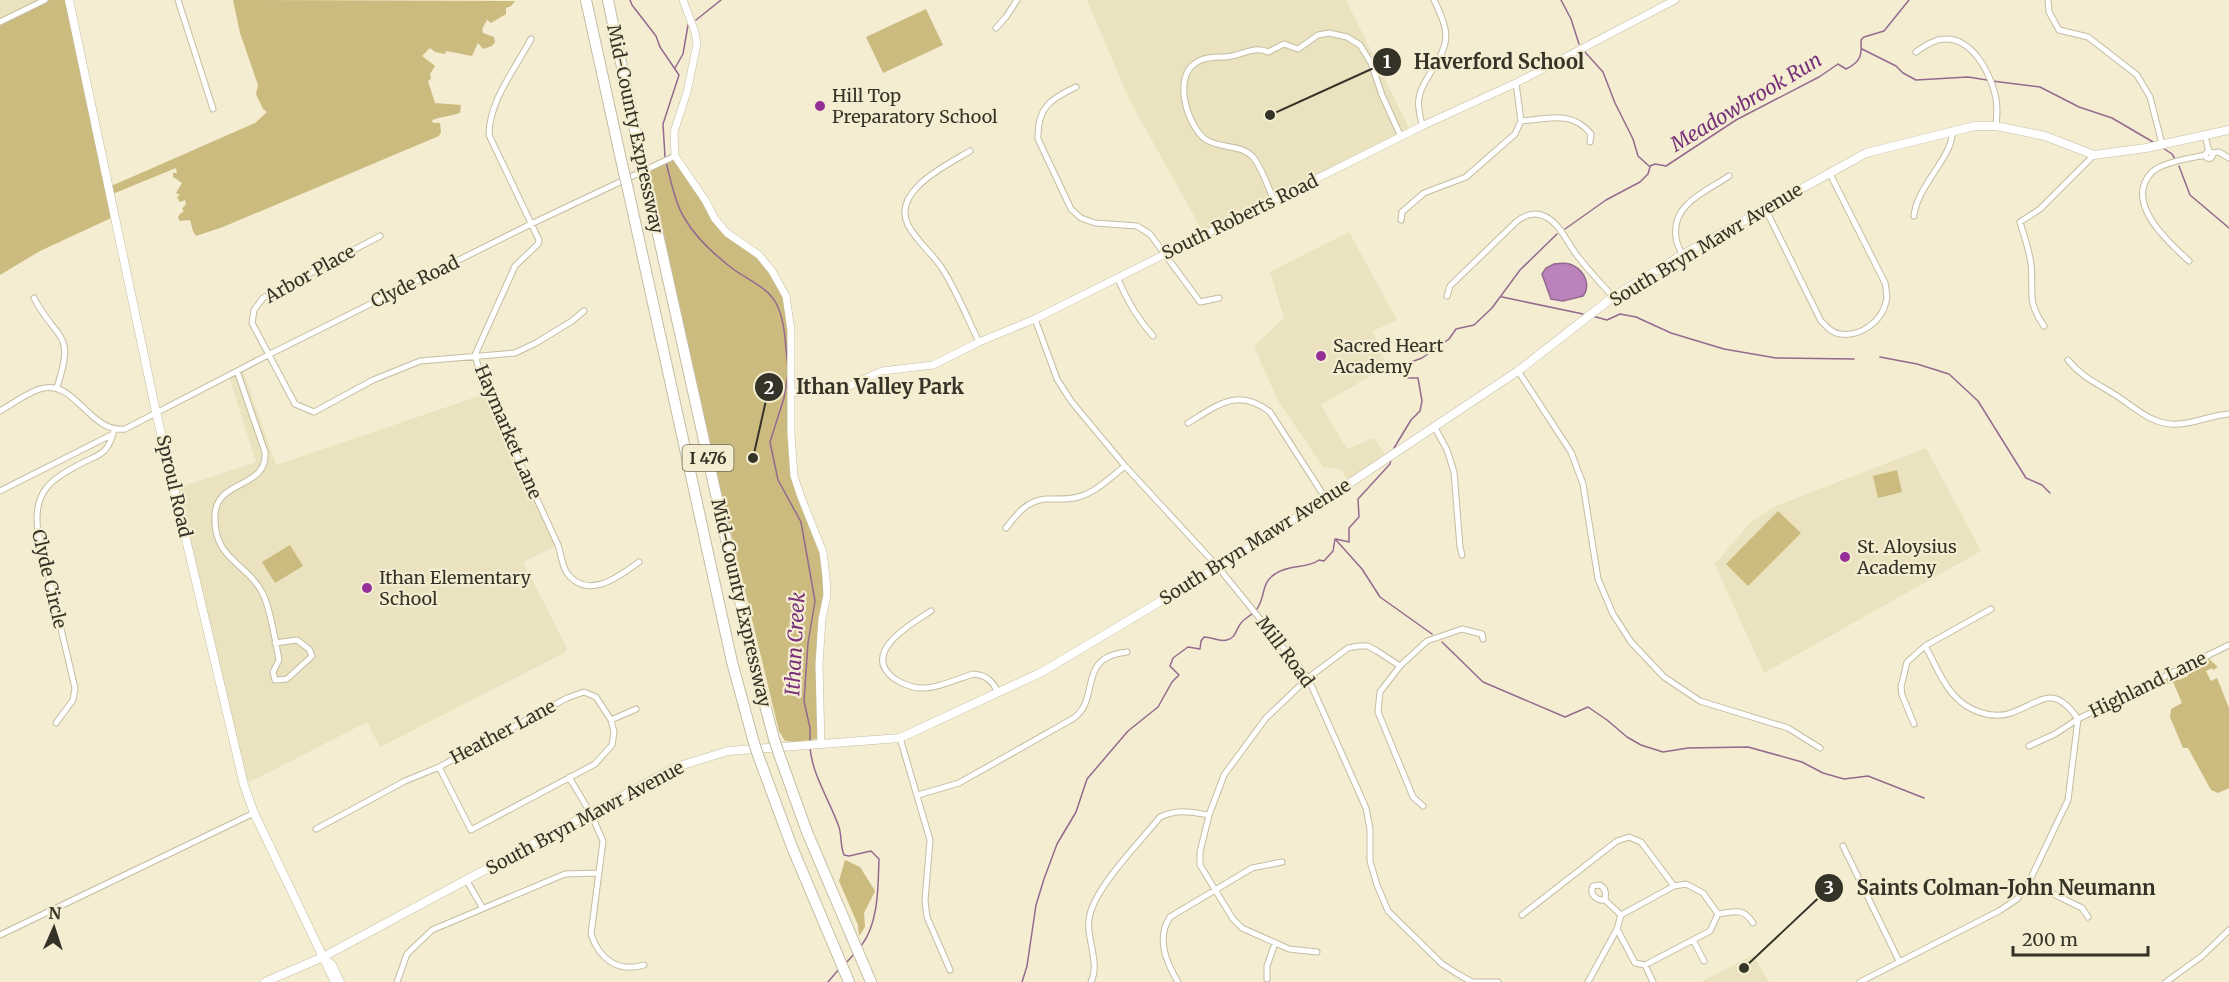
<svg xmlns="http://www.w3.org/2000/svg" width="2229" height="982" font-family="Merriweather,serif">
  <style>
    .built { fill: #ebe2bf }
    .green { fill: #cbbb7e }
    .water { fill: #bc82bc; stroke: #946a8f; stroke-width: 1.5 }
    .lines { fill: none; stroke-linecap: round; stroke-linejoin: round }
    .stream { stroke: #946a8f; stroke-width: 1.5 }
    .minor-casing { stroke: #c4bda3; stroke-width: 7 }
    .tertiary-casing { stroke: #c4bda3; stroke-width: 8 }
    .secondary-casing { stroke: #c4bda3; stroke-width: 9 }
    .motorway-casing { stroke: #c4bda3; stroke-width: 12 }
    .minor { stroke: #fff; stroke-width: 5 }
    .tertiary { stroke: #fff; stroke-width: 7 }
    .secondary { stroke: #fff; stroke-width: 8 }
    .motorway { stroke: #fff; stroke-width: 10 }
    .motorway-bridge-casing { stroke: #c4bda3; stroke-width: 12; stroke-linecap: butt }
    .motorway-bridge { stroke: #fff; stroke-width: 10 }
    .poi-dot { fill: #932f96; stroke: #f4edd1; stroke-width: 2 }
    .labels { text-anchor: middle; stroke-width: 4.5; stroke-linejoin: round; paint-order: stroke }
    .shield { fill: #f4edd1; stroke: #6e6a5a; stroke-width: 1.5 }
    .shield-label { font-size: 16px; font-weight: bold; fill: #353227 }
    .poi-label { font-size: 18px; fill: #353227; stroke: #f4edd1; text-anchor: start }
    .street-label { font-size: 18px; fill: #353227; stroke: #f4edd1 }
    .water-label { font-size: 20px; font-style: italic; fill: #773079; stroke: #f4edd1 }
    .leader { fill: none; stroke: #353227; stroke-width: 2 }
    .callout-dot { fill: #353227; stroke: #f4edd1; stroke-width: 2 }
    .mark-label { font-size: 18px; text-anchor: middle; font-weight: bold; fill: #fff }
    .callout-label { font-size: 20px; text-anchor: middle; font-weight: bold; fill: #353227; stroke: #f4edd1; stroke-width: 4.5; stroke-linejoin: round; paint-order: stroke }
  </style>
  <rect width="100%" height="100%" fill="#f4edd1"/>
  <path class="built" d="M0,0H39L0,19Z
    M1087,0H1346L1410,130L1203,232L1130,101Z
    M1349,232L1397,320L1373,331L1387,366L1321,405L1347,449L1374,438L1385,454L1348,480L1340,469L1323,467L1277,399L1254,346L1284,318L1270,272Z
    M243,370L276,465L488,393L558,545L523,562L567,648L564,653L380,747L367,722L244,785L175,489L256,462L229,377Z
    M1926,448L1981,551L1764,673L1715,564L1751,522L1776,506Z
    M1753,955L1769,982H1701Z"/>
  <path class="green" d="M45,0H69L109,187L255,123L267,112L263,109L256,94L258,85L240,33L233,0L515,1L511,6L506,8V14L491,23L487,20L482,29L483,33L494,37L495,42L492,46L483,49L478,43L472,56L446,51L445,54L435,52L430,48L422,56L435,66L430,74L431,79L428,81L435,103L461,105L460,113C450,116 441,117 432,120L433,123H440L441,132L439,136L223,227L196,236L193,231L190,220L180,221L178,218L179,215L184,211L182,209L186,204L185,200L180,202L177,197L180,195L176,193L182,183L173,177V173H177L176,168L110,195L114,214L109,219L40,251L0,275V22Z
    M926,9L943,45L883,73L866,37Z
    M675,156L715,219L759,255L786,296L794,476L823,552L826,577L820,640L817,739L795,742L785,741L779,731L643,168Z
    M1897,470L1902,492L1878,498L1873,476Z
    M1778,511L1801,533L1748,586L1726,564Z
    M290,545L303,566L275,583L262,562Z
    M2209,659L2218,667L2213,670L2212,668L2206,671L2211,681L2217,678L2229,708V788L2218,793L2211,790L2188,748H2183L2170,717L2171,709L2182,703L2173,682L2161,686V682L2176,675L2179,680L2188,676L2186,670Z
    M845,860L860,867L875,891L864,913L865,927L859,936L858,925L839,881Z"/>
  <path class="water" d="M1554,264C1560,263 1569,262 1574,266C1585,272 1591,286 1583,296L1563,301L1551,299L1542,274L1546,268Z"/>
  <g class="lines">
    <path class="stream" d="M630,0L632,5L656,36L660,47L679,75L663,124L665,157
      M1561,0L1571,19L1579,44
      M696,20L721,0
      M1862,49L1896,66L1903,73L1916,80L1968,77L1987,80
      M1584,51L1603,72L1615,103L1633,139L1638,156L1649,166
      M675,68L683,54L688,25
      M1992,81L2040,87L2079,107L2112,118L2153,142
      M2163,148L2172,154L2175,159
      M666,162C671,181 675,203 685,219C696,238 716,256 733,269C748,280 767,287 776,303C786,322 785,346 788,367
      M1650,166L1655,164L1666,166L1736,120L1819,77L1838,64L1846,69C1861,62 1862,55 1861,40L1864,37L1884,31L1909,0
      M2179,166L2190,195L2229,228
      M1565,229L1606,200L1640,182L1648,174L1650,167
      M1502,297L1583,314
      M1592,316L1607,320L1620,314L1636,317L1671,333L1724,349L1776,358L1854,359
      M1880,357L1917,364L1949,374L1978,401L2026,478L2042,485L2050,493
      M788,374L784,398L770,442L778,480L801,522L815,601L808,643L804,701L810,728V742
      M1394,448L1411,420L1420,411L1422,401L1418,378H1407L1405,370L1411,362L1422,358L1449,339L1456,329L1474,325L1492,308L1520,270L1557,234
      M1336,539L1349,542V528L1359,517L1358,499L1390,464L1391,459
      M1336,540L1362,569L1380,597L1432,634
      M1442,642L1483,682L1565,717L1588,707L1607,720L1627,737L1641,745L1663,752L1688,748L1748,747L1802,762L1823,773L1844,779L1868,776L1924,798
      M810,747C812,775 830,801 839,827C842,837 840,845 844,855L849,856L871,851L879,859C878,886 879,923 861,946
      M845,964L854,954
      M828,982L839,969
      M1022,982L1027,966L1036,905L1044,879L1057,844L1076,812L1087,779L1128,731L1158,707L1172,682L1179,675L1170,666L1173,658L1188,647L1200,649L1201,641L1204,637C1212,637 1219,642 1227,640C1236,638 1236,629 1241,623C1245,618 1252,615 1256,610C1266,599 1260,583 1275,574C1289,564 1307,569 1319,560L1324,561L1333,551L1335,539"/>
    <defs>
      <path id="minor" d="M178,0L213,109
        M2048,0L2049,12L2059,30L2088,37L2137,75L2150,97L2162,144
        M0,22L45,0
        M996,28L1006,17L1017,0
        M531,39C515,69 489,101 489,135L539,240L538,244L515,266L475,355L482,380L558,545C561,554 562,566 567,573C588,601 620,576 639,562
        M1916,52C1924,46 1935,39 1945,39C1972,38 1989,71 1995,94C1998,105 1997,115 1996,126
        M1076,87C1050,99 1037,108 1038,139L1071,209L1081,218L1095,223L1137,226L1150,234L1200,302L1219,298
        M1521,121C1548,119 1572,110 1591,134L1590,142
        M1422,126C1421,118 1417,107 1419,98C1420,90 1424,84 1428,77C1449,43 1452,37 1434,0
        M2205,136L2209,152
        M970,151C947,165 891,191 908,225C916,240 929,251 939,264C954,284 968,320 979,342
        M2205.5 155a3.5 3.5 0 1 1 7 0a3.5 3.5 0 1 1-7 0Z
        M2212,153L2219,152L2229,158
        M1274,201C1268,187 1262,167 1252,156C1240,144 1219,149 1205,139C1187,125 1172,76 1197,62C1204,57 1215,57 1224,57C1239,57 1253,45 1268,52L1284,44L1298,49L1318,35L1329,33L1347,37L1360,45L1371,63L1382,95L1401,137
        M1765,208L1821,321C1827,327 1832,333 1840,334C1861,337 1882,321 1886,302C1888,296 1886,289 1885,283L1829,172
        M1914,216C1916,187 1955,154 1952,131
        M1401,220L1402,212L1424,193L1466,177L1515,134L1521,121L1516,83
        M380,236L263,298L254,310L252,323L295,404L314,412L373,380L420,361L515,353L536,343L572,321L584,311
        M1682,255C1680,249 1676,243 1676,237C1671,204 1707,191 1729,176
        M2189,261C2168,242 2123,202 2152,172C2162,162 2192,158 2206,155
        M1118,279C1127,301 1137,318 1153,336
        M1447,296L1450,286L1516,222C1524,215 1536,211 1546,217C1560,224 1567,242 1576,254C1587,269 1601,283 1613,297
        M34,298C57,342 76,331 57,387
        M1035,319L1057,379L1071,401L1125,466L1218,567L1308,678L1366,808L1370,829V861L1377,885L1388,911L1442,964L1456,973L1472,982H1498
        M2044,326C2026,301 2034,291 2031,264C2029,249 2024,236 2020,222L2040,209L2094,155
        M2068,360C2082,378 2099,384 2117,396C2137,409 2153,426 2179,424C2196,423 2212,415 2229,414
        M237,371L265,452C268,489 216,479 215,515C213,560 246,561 263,594C270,608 276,643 279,660L273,672L275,680L287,679L312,656L309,649L297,640L275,643
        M1518,371L1571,452L1583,484L1598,579L1613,614L1631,642L1664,677L1700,701L1788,728L1820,748
        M0,411C12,404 24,395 37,390C75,375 87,433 125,429L268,355L531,224L675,156
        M1188,423C1218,405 1238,387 1270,412L1326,499
        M1434,426L1447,450L1454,472L1460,547L1462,555
        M0,491L113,434
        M1006,528C1016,515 1027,500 1046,499C1057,499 1067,500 1078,497C1095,493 1111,477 1125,466
        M931,611C914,622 864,650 890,675C896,681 909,687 919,688C936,689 957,679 973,674C986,675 993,681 998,693
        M1925,646C1934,661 1941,681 1953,694C1966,710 1991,720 2011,713C2042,702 2053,683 2078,719
        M611,720L636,709
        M56,723L73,700L75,688L38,532C32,491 51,479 84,462C90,459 99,456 104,451C110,446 112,437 114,430
        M1914,724L1902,695L1901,687L1907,662L1925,646L1991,609
        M900,738L930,840L925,901L927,917L950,970
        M2029,746L2055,734L2078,719L2229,645
        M569,777L591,814L603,841L591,934C599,959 618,973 644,965
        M918,795L959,783L1074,718C1101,698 1076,657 1127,652
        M1423,806L1413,797L1378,712L1380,692L1400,666L1427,641L1462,629L1482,634L1483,639
        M316,829L405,781L439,767L567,698L584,692L596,697L611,720L614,732L612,745L595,764L471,830L439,767
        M1843,846L1899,961
        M467,881L482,907
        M2029,882L2082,908L2088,917
        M1686,884L1703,893L1718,914L1710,931L1645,965L1635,963L1617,929L1621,915L1674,886Z
        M1605,900C1597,901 1589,895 1593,886L1600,885C1606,889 1606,893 1605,900L1621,915
        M1718,914C1735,912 1743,907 1753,923
        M1522,915L1617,841L1629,837L1641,842L1674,886
        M0,935L254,813
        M1693,940L1704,961
        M1317,952L1289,949L1242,928L1233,919L1200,865V852L1209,815L1224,775L1266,718L1308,678L1348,648L1359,646H1368L1377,651L1400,666
        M1645,965L1653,982
        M1267,979V966L1275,943
        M397,982L407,954L432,930L565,874L598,873
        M1091,982C1101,961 1084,936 1090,914C1098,884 1140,842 1160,817C1178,809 1191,812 1209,815
        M1178,982C1166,962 1156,938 1170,917L1252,868L1282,862
        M1588,982L1617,929
        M1860,982L1999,911L2017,899L2029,882L2068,800L2078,719
        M2166,982L2202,956L2229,930"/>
      <path id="tertiary" d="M683,0L695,32L697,44L687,92L674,132L675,156L705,200L715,219L727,233L759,255L772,271L786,296L791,330V434L794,476L801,497L823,552L826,577L827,595L822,619L819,664L821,744
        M792,393L847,387L882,371L933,365L979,342L1035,319L1422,126L1516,83L1675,0"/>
      <path id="secondary" d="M69,0L156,412L244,785L254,813L335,982
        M325,959L332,965L340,982
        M265,982L323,957L676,767L728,751L900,738L1042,672L1218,567L1326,499L1518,371L1613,297L1682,255L1866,153L1975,126H1996L2045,136L2094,155L2146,148L2229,130"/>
      <path id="motorway" d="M586,0L624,173
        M608,0L642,164
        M645,176L753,660L774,739
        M627,185L732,662L754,743
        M779,754L807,832L871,982
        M758,755L792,847L849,982"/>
    </defs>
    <use href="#minor" class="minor-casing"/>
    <use href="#tertiary" class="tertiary-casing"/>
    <use href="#secondary" class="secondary-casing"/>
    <use href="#motorway" class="motorway-casing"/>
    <use href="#minor" class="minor"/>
    <use href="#tertiary" class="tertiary"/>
    <use href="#secondary" class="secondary"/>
    <use href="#motorway" class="motorway"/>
    <defs>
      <path id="motorway-bridge" d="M642,164L645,176
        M624,173L627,185
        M774,739L779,754
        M754,743L758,755"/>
    </defs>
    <use href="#motorway-bridge" class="motorway-bridge-casing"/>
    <use href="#motorway-bridge" class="motorway-bridge"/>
  </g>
  <g class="poi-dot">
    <circle cx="820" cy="106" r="6"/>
    <circle cx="1321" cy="356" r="6"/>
    <circle cx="1845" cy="557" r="6"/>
    <circle cx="367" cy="588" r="6"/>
  </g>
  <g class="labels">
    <rect class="shield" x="682.5" y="445" width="51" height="26" rx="4.5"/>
    <g class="shield-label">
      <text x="708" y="464">I 476</text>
    </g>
    <g class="poi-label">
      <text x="832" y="102">Hill Top<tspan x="832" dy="21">Preparatory School</tspan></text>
      <text x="1333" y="352">Sacred Heart<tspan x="1333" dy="21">Academy</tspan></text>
      <text x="1857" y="553">St. Aloysius<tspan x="1857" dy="21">Academy</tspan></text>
      <text x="379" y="584">Ithan Elementary<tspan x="379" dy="21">School</tspan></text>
    </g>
    <g class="street-label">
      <text transform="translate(635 129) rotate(78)" y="6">Mid-County Expressway</text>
      <text transform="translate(1240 217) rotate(-26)" y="6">South Roberts Road</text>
      <text transform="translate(1706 245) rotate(-31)" y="6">South Bryn Mawr Avenue</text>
      <text transform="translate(310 274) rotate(-29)" y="6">Arbor Place</text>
      <text transform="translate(415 282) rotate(-26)" y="6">Clyde Road</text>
      <text transform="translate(508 432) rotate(67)" y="6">Haymarket Lane</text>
      <text transform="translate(174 486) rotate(77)" y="6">Sproul Road</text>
      <text transform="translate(1255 542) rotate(-32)" y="6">South Bryn Mawr Avenue</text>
      <text transform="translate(49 579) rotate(77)" y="6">Clyde Circle</text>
      <text transform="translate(741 603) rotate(77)" y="6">Mid-County Expressway</text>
      <text transform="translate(1285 652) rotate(53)" y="6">Mill Road</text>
      <text transform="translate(2148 685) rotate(-26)" y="6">Highland Lane</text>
      <text transform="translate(503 732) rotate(-28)" y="6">Heather Lane</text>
      <text transform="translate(585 818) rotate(-28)" y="6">South Bryn Mawr Avenue</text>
    </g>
    <g class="water-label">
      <text transform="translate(1746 102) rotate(-31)" y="7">Meadowbrook Run</text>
      <text transform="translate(795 644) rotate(-87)" y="7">Ithan Creek</text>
    </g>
  </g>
  <path class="leader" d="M1270 115L1387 62M753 458L769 387M1744 968L1829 888"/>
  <g class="callout-dot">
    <circle cx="1270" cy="115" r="6"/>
    <circle cx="753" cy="458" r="6"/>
    <circle cx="1744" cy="968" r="6"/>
    <circle cx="1387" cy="62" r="15"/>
    <circle cx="769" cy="387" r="15"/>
    <circle cx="1829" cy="888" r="15"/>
  </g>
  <g class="mark-label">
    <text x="1387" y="68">1</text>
    <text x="769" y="394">2</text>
    <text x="1829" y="894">3</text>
  </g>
  <g class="callout-label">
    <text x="1499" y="69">Haverford School</text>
    <text x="880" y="394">Ithan Valley Park</text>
    <text x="2006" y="895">Saints Colman-John Neumann</text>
  </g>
  <g transform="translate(54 928) rotate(3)" stroke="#f4edd1" stroke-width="4.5" paint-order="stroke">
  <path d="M0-4.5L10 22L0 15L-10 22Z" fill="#353227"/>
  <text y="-9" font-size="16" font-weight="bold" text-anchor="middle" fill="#353227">N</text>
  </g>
  <path d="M2013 946v9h135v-9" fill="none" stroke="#353227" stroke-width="3"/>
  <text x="2022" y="946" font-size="18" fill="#353227" stroke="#f4edd1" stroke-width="4.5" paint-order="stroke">200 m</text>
</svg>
